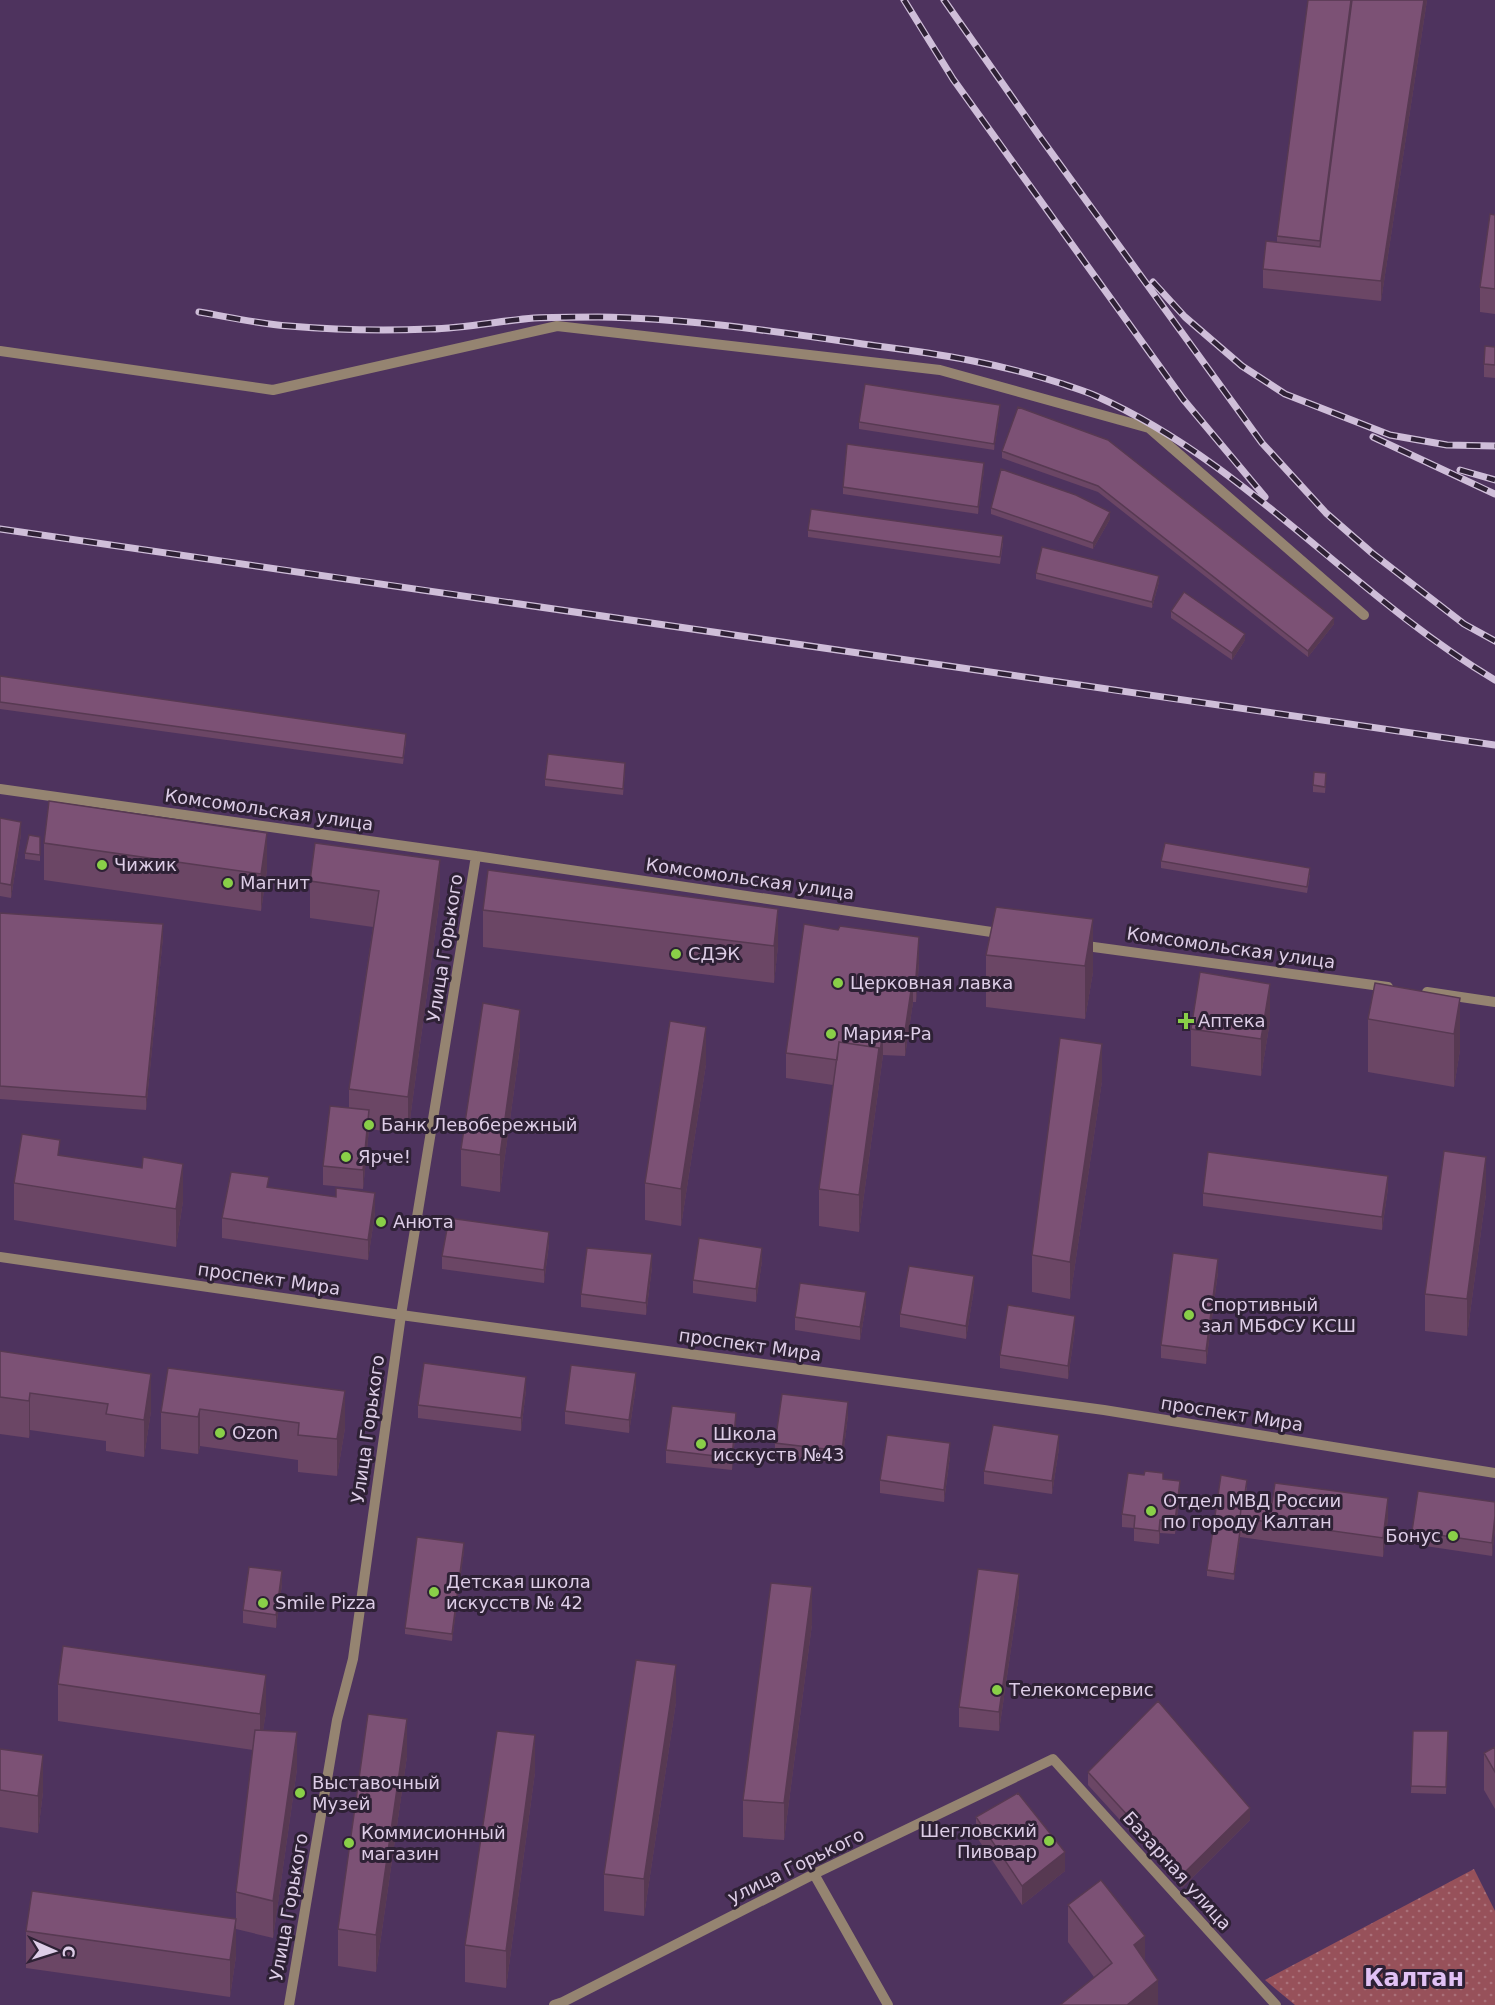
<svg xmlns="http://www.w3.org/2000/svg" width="1495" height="2005" font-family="'DejaVu Sans',sans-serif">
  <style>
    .park { fill: url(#park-dots) }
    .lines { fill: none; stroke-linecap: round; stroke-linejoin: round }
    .minor { stroke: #958471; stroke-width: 10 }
    .rail-casing { stroke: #cfbed9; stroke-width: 7 }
    .rail { stroke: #2e2135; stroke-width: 4.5; stroke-dasharray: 14; stroke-linecap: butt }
    .wall { fill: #6b4665 }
    .shaded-wall { fill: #573952 }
    .building { fill: #7c5175; stroke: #573952; stroke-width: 1.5 }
    .poi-dot { fill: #89cf48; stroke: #2e2135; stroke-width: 2 }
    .labels { text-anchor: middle; stroke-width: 6; stroke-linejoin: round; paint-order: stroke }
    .street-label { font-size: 18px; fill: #ddcde7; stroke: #2e2135 }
    .poi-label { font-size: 18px; fill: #ddcde7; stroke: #2e2135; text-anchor: start }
    .district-label { font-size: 24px; font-weight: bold; fill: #e1c1f5; stroke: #2e2135 }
  </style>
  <defs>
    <pattern id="park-dots" width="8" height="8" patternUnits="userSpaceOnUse" patternTransform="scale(1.5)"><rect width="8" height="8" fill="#97515a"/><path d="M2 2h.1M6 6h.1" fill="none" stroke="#aa717a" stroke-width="1.8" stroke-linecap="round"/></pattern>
  </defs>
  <rect width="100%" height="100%" fill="#4e335e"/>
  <path class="park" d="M1474,1869L1495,1911V2005H1295L1265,1980Z"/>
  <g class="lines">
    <path class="minor" d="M0,351L273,390L557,326L940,370L1149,428L1364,615
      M0,789L476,856L1005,934
      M1079,945L1388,987
      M1427,992L1495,1002
      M0,1257L401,1315L1104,1410L1495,1473
      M814,1874L888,2005
      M289,2005L337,1720L353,1659L401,1315L476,856
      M554,2005L563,2002L814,1874L1053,1759L1276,2005"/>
    <defs>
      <path id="rail" d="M904,0L953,79L1183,399L1265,497
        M944,0L1040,137L1262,443L1326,513L1372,553L1464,624L1495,641
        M1153,282L1185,317L1242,366L1285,394L1390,435L1447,445L1495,446
        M199,312C229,317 259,324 289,326C336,330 383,331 430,329C465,328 499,321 534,318C555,317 577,317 598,317C691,318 784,333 877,346C940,354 1002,364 1063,384C1074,388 1085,391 1096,396C1247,463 1354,597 1495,680
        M1373,437L1495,494
        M1460,470L1495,480
        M0,529L1495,745"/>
    </defs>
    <use href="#rail" class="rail-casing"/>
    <use href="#rail" class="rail"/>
  </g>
  <path class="wall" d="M1427,0L1381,301L1263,288V269L1277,242V236Z
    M1495,215V314L1480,312V287Z
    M1495,347V378L1484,377V364Z
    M1018,407L1334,624L1308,657L1098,492L1002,458V451Z
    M1000,411L994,450L859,429V422Z
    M984,470L978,514L843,494V487Z
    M991,508L1110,519L1093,549L991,514Z
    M808,530L1003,543L1000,564L808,537Z
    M1036,573L1159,582L1152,608L1036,579Z
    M1171,611L1245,640L1232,660L1171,618Z
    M0,676L406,741L403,764L0,709Z
    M625,769L623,795L545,786V779Z
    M1326,779L1325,793L1313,792V785Z
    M0,818L21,834L11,898L0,896Z
    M40,837V861L25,859V853Z
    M44,843L267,870L261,911L44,880Z
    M1161,861L1310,875L1307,893L1161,868Z
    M310,881L440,897L408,1134L369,1129L363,1189L323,1185V1166L349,1108V1089L373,927L310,918Z
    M996,907L1093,972L1085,1019L986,1007V955Z
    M483,910L778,946L774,983L483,947Z
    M0,913L163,937L146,1110L0,1099Z
    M919,963L916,1002H913L905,1056L883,1055L859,1232L819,1226V1189L833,1085L786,1078V1053Z
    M1460,998V1050L1454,1087L1368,1072V1019Z
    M1270,1021L1261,1076L1191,1066V1029Z
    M520,1047L500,1192L461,1186V1149Z
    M706,1064L681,1226L645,1220V1183Z
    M1102,1081L1070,1299L1032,1292V1255Z
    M60,1155L183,1201L176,1247L14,1220V1183Z
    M269,1187L375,1212L368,1260L222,1238V1218Z
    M1388,1188L1382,1230L1203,1206V1193Z
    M1486,1194L1467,1336L1425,1331V1294Z
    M549,1244L544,1283L442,1269V1256Z
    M762,1261L756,1302L693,1293V1280Z
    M652,1267L646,1315L581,1307V1294Z
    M1218,1272L1206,1364L1161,1358V1345Z
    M974,1289L966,1339L900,1327V1314Z
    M866,1305L860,1340L795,1330V1317Z
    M1075,1329L1068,1379L1000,1368V1355Z
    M0,1351L151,1411L144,1457L106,1451V1441L30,1430L29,1438L0,1434Z
    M168,1368L345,1428L337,1476L298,1472V1460L200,1446L198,1454L161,1449V1412Z
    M636,1386L629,1433L565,1424V1411Z
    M526,1390L521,1431L418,1418V1405Z
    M848,1415L842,1464L775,1456V1443Z
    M736,1426L732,1470L666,1463V1450Z
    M1059,1448L1052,1494L984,1484V1471Z
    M950,1456L944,1502L880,1493V1480Z
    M1163,1479L1180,1494L1175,1534L1160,1533L1159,1544L1134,1541V1528L1122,1527V1514Z
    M1247,1486L1245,1499L1388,1518L1383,1557L1240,1537L1234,1580L1207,1576V1570Z
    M1495,1502V1529L1492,1556L1412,1544V1531Z
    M464,1550L452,1641L405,1634V1628Z
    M282,1584L276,1628L243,1623V1610Z
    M1019,1594L999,1731L959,1727V1707Z
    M812,1624L784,1840L743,1837V1800Z
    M58,1684L266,1712L263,1730L297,1769L273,1938L236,1929V1956L230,1997L26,1968V1931L236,1919V1892L253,1750L58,1721Z
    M676,1702L644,1916L604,1911V1874Z
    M1413,1731H1448L1446,1794L1411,1793Z
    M1495,1747V1809L1484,1790V1753Z
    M0,1749L43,1792L38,1833L0,1827Z
    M407,1756L376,1972L338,1966V1929Z
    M535,1772L506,1988L465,1982V1945Z
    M1088,1772L1250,1820L1182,1888L1088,1785Z
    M976,1817L1065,1871L1022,1905L976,1836Z
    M1068,1905L1158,2005L1094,1977L1068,1942Z"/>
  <path class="shaded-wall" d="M1424,0H1427L1381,301V281Z
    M1000,405V411L994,450V444Z
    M984,463V470L978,514V507Z
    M1110,512V519L1093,549V543Z
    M1159,576V582L1152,608V602Z
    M1334,618V624L1308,657V651Z
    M1245,634V640L1232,660V653Z
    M21,822V834L11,898V885Z
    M267,833V870L261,911V874Z
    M440,860V897L408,1134V1097Z
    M778,909V946L774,983V946Z
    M1093,919V972L1085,1019V966Z
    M163,924V937L146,1110V1097Z
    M919,937V963L916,1002V977Z
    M913,977V1002L905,1056V1031Z
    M1270,984V1021L1261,1076V1039Z
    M1460,998V1050L1454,1087V1034Z
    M520,1010V1047L500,1192V1155Z
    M706,1027V1064L681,1226V1189Z
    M883,1029V1055L859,1232V1195L879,1048Z
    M1102,1044V1081L1070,1299V1262Z
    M369,1110V1129L363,1189V1170Z
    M1486,1157V1194L1467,1336V1299Z
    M183,1164V1201L176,1247V1209Z
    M1388,1176V1188L1382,1230V1217Z
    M375,1193V1212L368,1260V1240Z
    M549,1232V1244L544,1283V1270Z
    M762,1248V1261L756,1302V1289Z
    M652,1254V1267L646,1315V1303Z
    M1218,1259V1272L1206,1364V1351Z
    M974,1276V1289L966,1339V1326Z
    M866,1292V1305L860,1340V1327Z
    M1075,1316V1329L1068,1379V1366Z
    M636,1373V1386L629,1433V1420Z
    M151,1374V1411L144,1457V1420Z
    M526,1377V1390L521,1431V1418Z
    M345,1391V1428L337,1476V1439Z
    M30,1393V1430L29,1438V1401Z
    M848,1402V1415L842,1464V1451Z
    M200,1409V1446L198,1454V1417Z
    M736,1413V1426L732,1470V1458Z
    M1059,1435V1448L1052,1494V1481Z
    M950,1443V1456L944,1502V1490Z
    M1180,1481V1494L1175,1534V1521Z
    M1388,1498V1518L1383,1557V1538Z
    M1495,1516V1529L1492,1556V1543Z
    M1160,1520V1533L1159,1544V1531Z
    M1240,1531V1537L1234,1580V1574Z
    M464,1543V1550L452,1641V1634Z
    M282,1571V1584L276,1628V1615Z
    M1019,1574V1594L999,1731V1712Z
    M812,1587V1624L784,1840V1803Z
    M676,1665V1702L644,1916V1879Z
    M266,1675V1712L260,1751V1714Z
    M407,1719V1756L376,1972V1935Z
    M297,1732V1769L273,1938V1901Z
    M535,1735V1772L506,1988V1951Z
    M43,1755V1792L38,1833V1796Z
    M1250,1808V1820L1182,1888V1875Z
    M1065,1852V1871L1022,1905V1886Z
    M236,1919V1956L230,1997V1960Z
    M1145,1936V1973L1134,1945Z
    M1158,1980V2005H1127Z"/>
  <path class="building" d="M1308,0H1351L1320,241L1277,236Z
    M1352,0H1424L1381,281L1263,269L1266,241L1320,247Z
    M1490,214L1495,215V289L1480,287Z
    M1485,346L1495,347V365L1484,364Z
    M865,384L1000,405L994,444L859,422Z
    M1018,407L1108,440L1334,618L1308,651L1098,486L1002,451Z
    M847,444L984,463L978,507L843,487Z
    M1001,469L1076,495L1110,512L1093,543L991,508Z
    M811,509L1003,536L1000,557L808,530Z
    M1042,547L1159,576L1152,602L1036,573Z
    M1184,592L1245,634L1232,653L1171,611Z
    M0,676L406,734L403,758L0,702Z
    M548,754L625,763L623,789L545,779Z
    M1314,772L1326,773L1325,787L1313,785Z
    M49,801L267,833L261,874L44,843Z
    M0,818L21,822L11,885L0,883Z
    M29,835L40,837V855L25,853Z
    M315,843L440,860L408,1097L349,1089L379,891L310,881Z
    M1165,843L1310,868L1307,887L1161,861Z
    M488,870L778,909L774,946L483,910Z
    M996,907L1093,919L1085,966L986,955Z
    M0,913L163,924L146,1097L0,1086Z
    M804,924L838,930L840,926L919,937L916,977H913L905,1031L883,1029L879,1060V1048L839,1042L837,1060L786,1053Z
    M1200,972L1270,984L1261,1039L1191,1029Z
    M1375,983L1460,998L1454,1034L1368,1019Z
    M483,1003L520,1010L500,1155L461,1149Z
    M670,1021L706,1027L681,1189L645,1183Z
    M1060,1038L1102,1044L1070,1262L1032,1255Z
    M839,1042L879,1048L859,1195L819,1189Z
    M330,1106L369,1110L363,1170L323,1166Z
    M22,1134L60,1140L58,1155L142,1168L143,1157L183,1164L176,1209L14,1183Z
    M1444,1151L1486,1157L1467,1299L1425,1294Z
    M1208,1152L1388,1176L1382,1217L1203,1193Z
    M231,1172L269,1177L267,1187L336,1197V1188L375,1193L368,1240L222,1218Z
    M449,1218L549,1232L544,1270L442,1256Z
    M699,1238L762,1248L756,1289L693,1280Z
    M587,1248L652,1254L646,1303L581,1294Z
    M1173,1253L1218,1259L1206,1351L1161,1345Z
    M909,1266L974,1276L966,1326L900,1314Z
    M800,1283L866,1292L860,1327L795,1317Z
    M1008,1305L1075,1316L1068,1366L1000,1355Z
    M0,1351L151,1374L144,1420L106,1414L108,1404L30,1393L29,1401L0,1397Z
    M424,1363L526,1377L521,1418L418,1405Z
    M571,1365L636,1373L629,1420L565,1411Z
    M168,1368L345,1391L337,1439L298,1435L299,1423L200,1409L198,1417L161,1412Z
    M782,1394L848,1402L842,1451L775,1443Z
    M672,1406L736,1413L732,1458L666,1450Z
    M993,1425L1059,1435L1052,1481L984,1471Z
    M887,1435L950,1443L944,1490L880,1480Z
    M1145,1471L1163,1473V1479L1180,1481L1175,1521L1160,1520L1159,1531L1134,1528L1135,1516L1122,1514L1128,1473L1144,1475Z
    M1221,1475L1247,1480L1244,1499H1242L1240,1518V1531L1234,1574L1207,1570Z
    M1275,1483L1388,1498L1383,1538L1240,1518L1242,1499L1272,1503Z
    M1418,1491L1495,1502V1516L1492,1543L1412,1531Z
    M417,1537L464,1543L452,1634L405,1628Z
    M249,1567L282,1571L276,1615L243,1610Z
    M978,1569L1019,1574L999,1712L959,1707Z
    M771,1583L812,1587L784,1803L743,1800Z
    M63,1646L266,1675L260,1714L58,1684Z
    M636,1660L676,1665L644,1879L604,1874Z
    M1158,1701L1250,1808L1182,1875L1088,1772Z
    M368,1714L407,1719L376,1935L338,1929Z
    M255,1730L297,1732L273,1901L236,1892Z
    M497,1731L535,1735L506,1951L465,1945Z
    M1413,1731H1448L1446,1787L1411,1786Z
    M1495,1747V1772L1484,1753Z
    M0,1749L43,1755L38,1796L0,1790Z
    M1018,1793L1065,1852L1022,1886L976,1817Z
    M1101,1880L1145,1936L1134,1945L1158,1980L1127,2005H1060L1112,1963L1068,1905Z
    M32,1891L236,1919L230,1960L26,1931Z"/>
  <g class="poi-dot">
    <circle cx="102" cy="865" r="6"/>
    <circle cx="228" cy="883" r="6"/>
    <circle cx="676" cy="954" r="6"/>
    <circle cx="838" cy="983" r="6"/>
    <path d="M1183 1012h6v6h6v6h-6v6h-6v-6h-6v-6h6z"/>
    <circle cx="831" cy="1034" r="6"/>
    <circle cx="369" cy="1125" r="6"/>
    <circle cx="346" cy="1157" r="6"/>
    <circle cx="381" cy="1222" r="6"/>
    <circle cx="1189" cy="1315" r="6"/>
    <circle cx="220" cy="1433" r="6"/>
    <circle cx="701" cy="1444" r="6"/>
    <circle cx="1151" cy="1511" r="6"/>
    <circle cx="1453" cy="1536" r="6"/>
    <circle cx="434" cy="1592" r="6"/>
    <circle cx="263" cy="1603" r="6"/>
    <circle cx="997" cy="1690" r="6"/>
    <circle cx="300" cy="1793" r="6"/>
    <circle cx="1049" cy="1841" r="6"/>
    <circle cx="349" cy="1843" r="6"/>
  </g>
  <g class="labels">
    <g class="street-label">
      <text transform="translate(269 810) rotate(8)" y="6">Комсомольская улица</text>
      <text transform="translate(750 879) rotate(8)" y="6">Комсомольская улица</text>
      <text transform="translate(445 948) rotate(-81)" y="6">Улица Горького</text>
      <text transform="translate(1231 948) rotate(8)" y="6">Комсомольская улица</text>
      <text transform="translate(269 1279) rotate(8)" y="6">проспект Мира</text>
      <text transform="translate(750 1345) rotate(8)" y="6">проспект Мира</text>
      <text transform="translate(1232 1414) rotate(9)" y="6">проспект Мира</text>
      <text transform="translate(368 1429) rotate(-82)" y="6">Улица Горького</text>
      <text transform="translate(796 1866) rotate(-26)" y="6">улица Горького</text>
      <text transform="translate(1177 1871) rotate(48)" y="6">Базарная улица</text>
      <text transform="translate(289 1907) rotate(-80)" y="6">Улица Горького</text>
    </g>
    <g class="poi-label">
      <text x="114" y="871">Чижик</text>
      <text x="240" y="889">Магнит</text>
      <text x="688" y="960">СДЭК</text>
      <text x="850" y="989">Церковная лавка</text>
      <text x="1198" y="1027">Аптека</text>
      <text x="843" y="1040">Мария-Ра</text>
      <text x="381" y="1131">Банк Левобережный</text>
      <text x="358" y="1163">Ярче!</text>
      <text x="393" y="1228">Анюта</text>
      <text x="1201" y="1311">Спортивный<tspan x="1201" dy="21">зал МБФСУ КСШ</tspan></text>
      <text x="232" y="1439">Ozon</text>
      <text x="713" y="1440">Школа<tspan x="713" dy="21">исскуств №43</tspan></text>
      <text x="1163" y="1507">Отдел МВД России<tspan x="1163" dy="21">по городу Калтан</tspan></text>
      <text x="1441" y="1542" text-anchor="end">Бонус</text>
      <text x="446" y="1588">Детская школа<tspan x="446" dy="21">искусств № 42</tspan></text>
      <text x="275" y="1609">Smile Pizza</text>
      <text x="1009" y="1696">Телекомсервис</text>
      <text x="312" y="1789">Выставочный<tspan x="312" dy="21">Музей</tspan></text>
      <text x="1037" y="1837" text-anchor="end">Шегловский<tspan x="1037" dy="21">Пивовар</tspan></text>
      <text x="361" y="1839">Коммисионный<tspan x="361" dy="21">магазин</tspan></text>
    </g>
    <g class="district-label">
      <text x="1414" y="1986">Калтан</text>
    </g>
  </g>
  <g transform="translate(54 1951) rotate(93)" stroke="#2e2135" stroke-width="4.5" paint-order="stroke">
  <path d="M0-4.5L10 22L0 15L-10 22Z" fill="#ddcde7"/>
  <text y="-9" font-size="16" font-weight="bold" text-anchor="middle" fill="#ddcde7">С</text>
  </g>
</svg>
